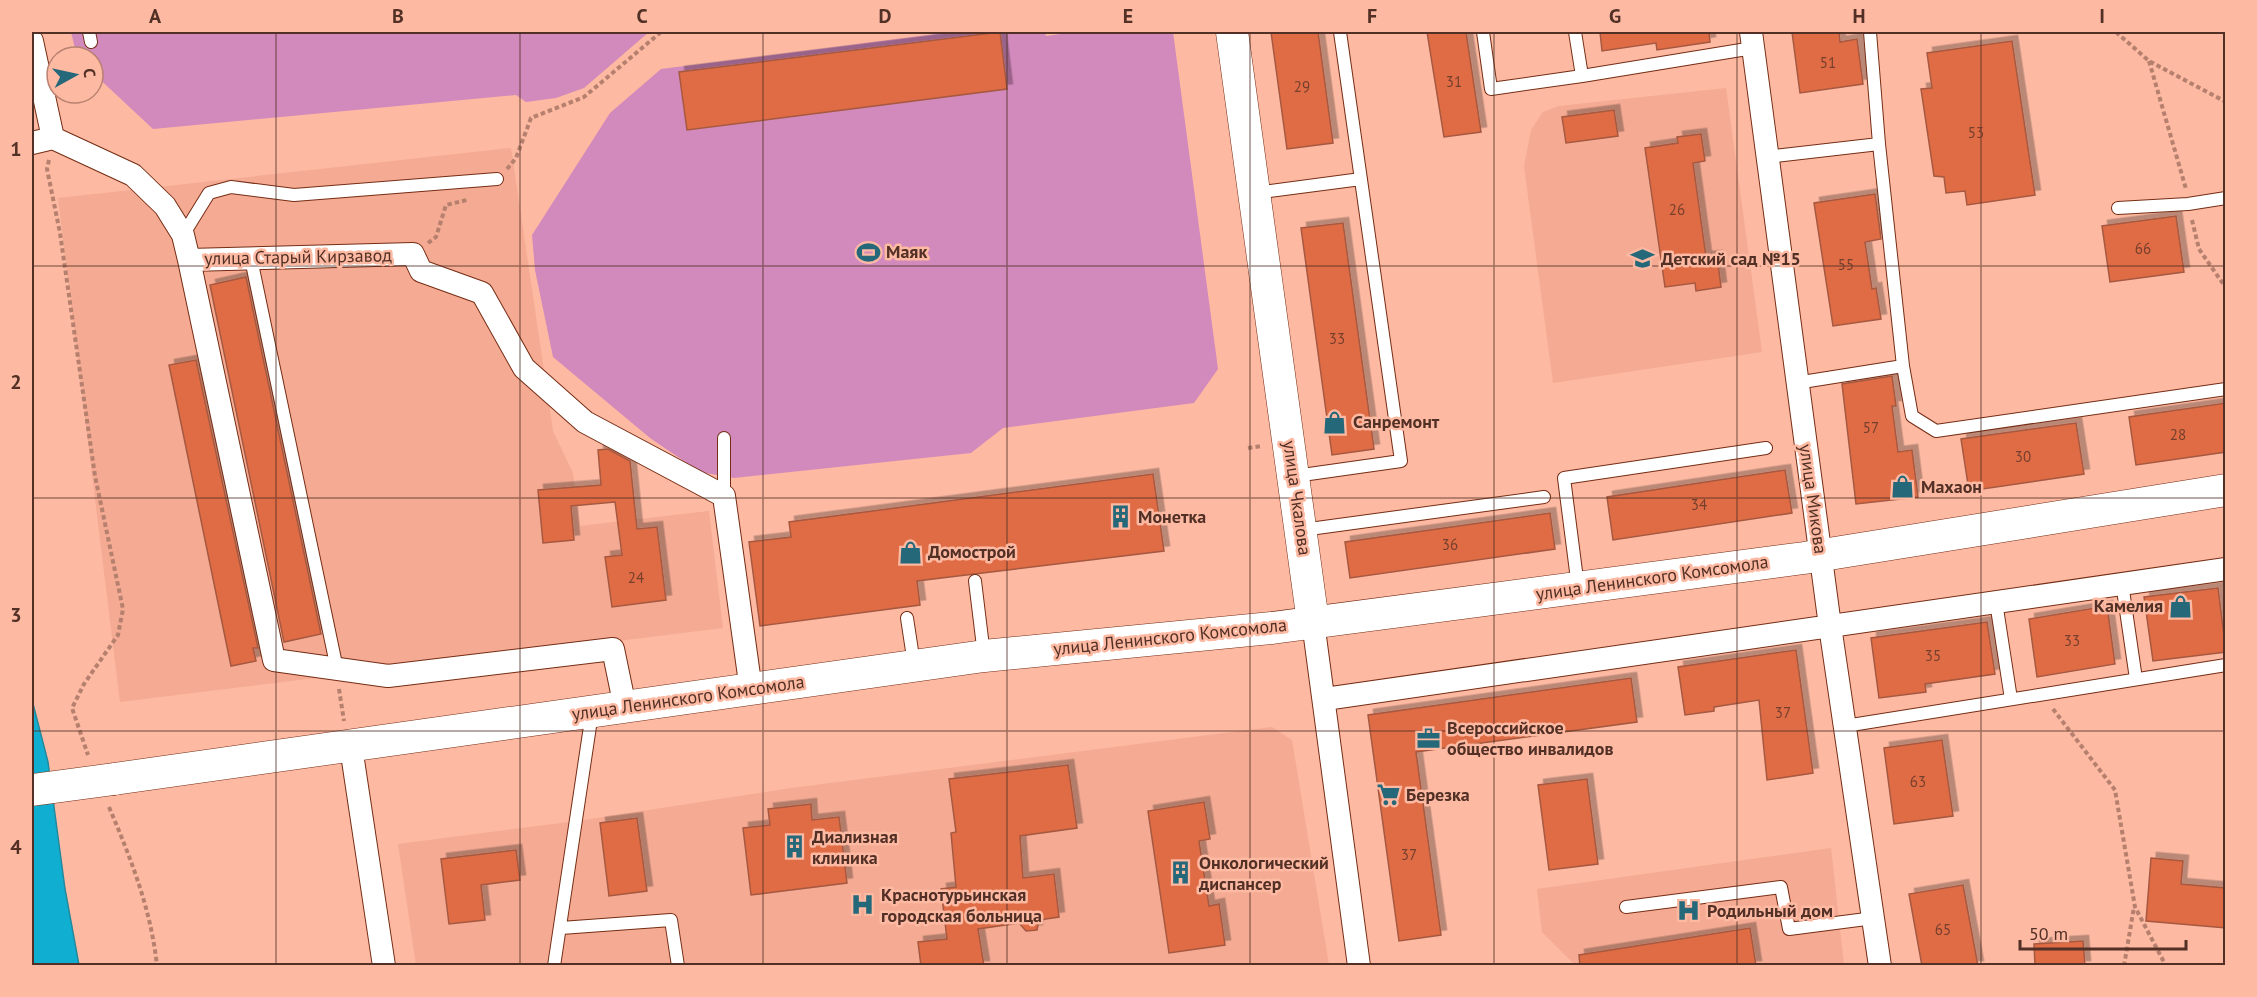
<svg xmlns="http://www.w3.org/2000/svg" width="2257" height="997" font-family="'PT Sans',sans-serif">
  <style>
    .built { fill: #f4aa93 }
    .green { fill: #d289bc }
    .water { fill: #10afd1; stroke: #24899d; stroke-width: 1.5 }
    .building { fill: #df6c45; stroke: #a65940; stroke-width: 1.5; filter: url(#shadow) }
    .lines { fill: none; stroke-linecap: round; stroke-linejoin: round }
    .lane-casing { stroke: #752d14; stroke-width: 14 }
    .street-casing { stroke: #752d14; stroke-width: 24 }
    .secondary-casing { stroke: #752d14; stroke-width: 33 }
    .path { stroke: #b6806e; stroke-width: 4; stroke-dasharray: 4.5 3; stroke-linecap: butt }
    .lane { stroke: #fff; stroke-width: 12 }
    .street { stroke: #fff; stroke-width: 22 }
    .secondary { stroke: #fff; stroke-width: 32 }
    .secondary-bridge-casing { stroke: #752d14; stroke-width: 33; stroke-linecap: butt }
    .secondary-bridge { stroke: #fff; stroke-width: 32 }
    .grid { fill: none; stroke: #523025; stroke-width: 1.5; stroke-opacity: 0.55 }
    .labels { text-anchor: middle; stroke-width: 5; stroke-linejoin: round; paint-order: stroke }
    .number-label { font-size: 15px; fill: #753f2d }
    .poi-label { font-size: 18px; font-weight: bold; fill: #523025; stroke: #fdb9a2; text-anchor: start }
    .street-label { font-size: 18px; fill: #523025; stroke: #fdb9a2 }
    .neatline { fill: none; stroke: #523025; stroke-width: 2 }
    .grid-label { font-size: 20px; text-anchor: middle; font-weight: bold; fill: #523025 }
  </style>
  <defs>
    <filter id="shadow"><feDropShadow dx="5.5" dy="-5.5" stdDeviation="0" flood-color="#0004"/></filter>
  </defs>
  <rect width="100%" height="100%" fill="#fdb9a2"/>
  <path class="built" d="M1726,88L1762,352L1553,383L1524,166L1531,130L1543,112L1559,106Z
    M511,148L553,431L573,473L580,526L709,511L723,628L120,702L58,198Z
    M1272,727L1292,740L1329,965H416L398,844L577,821L791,788Z
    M1831,848L1844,965H1575L1542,932L1537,889Z"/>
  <path class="green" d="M71,32H649L584,88L556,98L526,102L516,95L153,129L93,73V57H77Z
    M952,32H1045L1046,36L1075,32H1173L1218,369L1194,403L1003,428L971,453L734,478L700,472L650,438L553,357L535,270L532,235L610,113L661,69Z"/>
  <path class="water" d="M32,700L48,762L65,889L79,965H32Z"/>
  <path class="building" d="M1000,32L1007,89L687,130L679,72Z
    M1271,32H1318L1333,143L1287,149Z
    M1427,32H1466L1481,132L1444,137Z
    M1600,32H1709L1710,42L1657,50L1656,43L1602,51Z
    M1792,32H1839L1840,42L1857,39L1863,84L1800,93Z
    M2012,41L2035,195L1967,205L1965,191L1946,193L1944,177L1934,176L1921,89L1932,88L1927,53Z
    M1614,110L1618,136L1566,143L1562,117Z
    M1701,134L1705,161L1693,163L1706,257L1717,256L1721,287L1696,291L1695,283L1665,287L1645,148L1678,143L1677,137Z
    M1875,194L1881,239L1865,242L1872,289L1876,288L1881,319L1833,326L1814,203Z
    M2176,216L2184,272L2110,282L2102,226Z
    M1343,223L1374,449L1332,455L1301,228Z
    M246,277L321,634L284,642L210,285Z
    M196,360L258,648H253L256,661L231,666L169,365Z
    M1892,376L1896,406H1892L1898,452L1912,450L1918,497L1856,504L1842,384Z
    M2226,403V452L2136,465L2129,417Z
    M2076,423L2084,474L1969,491L1961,439Z
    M608,449L630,461L637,529L657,527L666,600L612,607L605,557L622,555L615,502L571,506L574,540L543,543L538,490L601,485L598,450Z
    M1785,470L1792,513L1613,540L1607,497Z
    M1153,474L1164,551L917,581L920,605L760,626L749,542L791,537L789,522Z
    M1550,513L1555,549L1350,578L1345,542Z
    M2218,588L2226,652L2153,661L2144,597Z
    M2107,606L2115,664L2037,677L2029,619Z
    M1987,622L1995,674L1925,684L1926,692L1879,698L1871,638Z
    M1796,650L1813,773L1767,780L1759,700L1714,707V711L1685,715L1678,667Z
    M1631,678L1637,722L1416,752L1441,935L1399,941L1368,715Z
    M1942,740L1953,816L1894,824L1884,748Z
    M1068,765L1077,828L1020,836L1023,878L1054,874L1059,917L1039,920L1037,930L1026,931L1019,923L978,929L984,966H921L918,942L947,939L941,889L956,887L951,833L956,832L949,779Z
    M1587,779L1598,864L1549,870L1538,785Z
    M1204,802L1210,839L1199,841L1209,906L1219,904L1225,945L1169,953L1148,811Z
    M811,804L812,820L839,817L847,883L751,895L743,828L770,825L768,809Z
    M637,818L647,891L609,896L600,823Z
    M516,850L520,880L481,885L485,920L449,924L441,859Z
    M2151,858L2183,861L2181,884L2226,888V928L2146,921Z
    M1963,885L1978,966H1922L1909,894Z
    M1750,928L1756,966H1580L1579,955Z
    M2083,941L2085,966H2035L2034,944Z"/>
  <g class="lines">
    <defs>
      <path id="lane" d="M89,32L91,42
        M1483,32L1491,89L1582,76
        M1575,32L1582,76L1753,48
        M1879,144L1903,366
        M1766,157L1879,144L1870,32
        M1255,193L1361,179
        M2118,208L2188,204L2226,198
        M183,235L209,193L231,187L294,195L497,179
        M251,259L337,669
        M1796,383L1903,366L1912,416L1936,431L2226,389
        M724,438V496
        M1295,476L1401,461L1340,32
        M1302,530L1544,497
        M975,581L984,655
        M2122,583L2136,679
        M1578,587L1564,478L1766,448
        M1996,602L2011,699
        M907,618L914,664
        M1845,726L2226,665
        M1626,907L1781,887L1789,929L1874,918
        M561,928L671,920L678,966
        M554,966L592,713"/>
      <path id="street" d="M1751,32L1830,626L1880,966
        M32,41L53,138
        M32,143L53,138L133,175L165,206L183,235L189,260L413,254L421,271L482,293L524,368L585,422L724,496L751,690
        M189,260L274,660L388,676L613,649L625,707
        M1313,622L1359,966
        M1325,699L2226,569
        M351,747L384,966"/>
      <path id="secondary" d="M1232,32L1313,622
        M114,779L984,656L1272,628L1804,558L2226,490"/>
    </defs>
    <use href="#lane" class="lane-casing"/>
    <use href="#street" class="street-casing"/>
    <use href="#secondary" class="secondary-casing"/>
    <path class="path" d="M2116,32L2149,61L2226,102
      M2149,61L2186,189
      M49,160L47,169L60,233L95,476L123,609L118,635L84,684L72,708L88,755
      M507,169L516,158L531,118L584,97L661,32
      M2192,220L2199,249L2226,288
      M428,243L436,237L446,205L467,200
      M1248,448L1262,446
      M339,689L344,721
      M2053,709L2115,790L2135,907L2166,966
      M109,807C131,859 151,909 157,966
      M2124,966L2134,907"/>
    <use href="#lane" class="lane"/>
    <use href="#street" class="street"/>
    <use href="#secondary" class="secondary"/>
    <defs>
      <path id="secondary-bridge" d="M32,790L114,779"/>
    </defs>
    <use href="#secondary-bridge" class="secondary-bridge-casing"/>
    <use href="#secondary-bridge" class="secondary-bridge"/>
  </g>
  <path class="grid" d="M276,32V966M520,32V966M763,32V966M1007,32V966M1250,32V966M1494,32V966M1737,32V966M1981,32V966M32,266H2226M32,498H2226M32,731H2226"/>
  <defs>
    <symbol id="stadium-bare" viewBox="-9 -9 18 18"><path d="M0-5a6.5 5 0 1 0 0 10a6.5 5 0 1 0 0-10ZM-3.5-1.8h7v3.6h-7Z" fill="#24687a" stroke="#fdb9a2" stroke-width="2.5" paint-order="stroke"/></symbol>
    <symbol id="school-bare" viewBox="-9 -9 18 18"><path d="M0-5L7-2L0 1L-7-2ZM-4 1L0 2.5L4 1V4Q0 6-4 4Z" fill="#24687a" stroke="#fdb9a2" stroke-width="2.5" paint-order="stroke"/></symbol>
    <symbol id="shop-bare" viewBox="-9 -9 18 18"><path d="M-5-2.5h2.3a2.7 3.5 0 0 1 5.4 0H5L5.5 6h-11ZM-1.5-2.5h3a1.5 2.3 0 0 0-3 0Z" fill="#24687a" stroke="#fdb9a2" stroke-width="2.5" paint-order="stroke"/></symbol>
    <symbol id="building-bare" viewBox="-9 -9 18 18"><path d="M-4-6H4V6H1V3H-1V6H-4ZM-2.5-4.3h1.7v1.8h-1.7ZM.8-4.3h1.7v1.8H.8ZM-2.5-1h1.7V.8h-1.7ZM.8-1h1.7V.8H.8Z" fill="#24687a" stroke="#fdb9a2" stroke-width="2.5" paint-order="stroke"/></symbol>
    <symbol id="office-bare" viewBox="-9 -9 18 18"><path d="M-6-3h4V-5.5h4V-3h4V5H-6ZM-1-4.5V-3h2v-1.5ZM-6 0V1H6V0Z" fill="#24687a" stroke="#fdb9a2" stroke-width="2.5" paint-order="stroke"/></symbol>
    <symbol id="supermarket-bare" viewBox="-9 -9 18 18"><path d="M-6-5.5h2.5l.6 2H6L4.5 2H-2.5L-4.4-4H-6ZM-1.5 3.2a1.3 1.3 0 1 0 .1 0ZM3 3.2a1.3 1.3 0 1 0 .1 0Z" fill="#24687a" stroke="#fdb9a2" stroke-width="2.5" paint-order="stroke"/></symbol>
    <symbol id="hospital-bare" viewBox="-9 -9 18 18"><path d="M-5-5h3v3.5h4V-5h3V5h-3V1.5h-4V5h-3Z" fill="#24687a" stroke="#fdb9a2" stroke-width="2.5" paint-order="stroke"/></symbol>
  </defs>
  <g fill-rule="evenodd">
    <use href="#stadium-bare" x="852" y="236" width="33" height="33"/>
    <use href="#school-bare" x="1626" y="242" width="33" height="33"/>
    <use href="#shop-bare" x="1318" y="406" width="33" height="33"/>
    <use href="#shop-bare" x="1886" y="470" width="33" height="33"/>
    <use href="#building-bare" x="1104" y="500" width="33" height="33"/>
    <use href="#shop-bare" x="894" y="536" width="33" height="33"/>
    <use href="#shop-bare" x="2164" y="590" width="33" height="33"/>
    <use href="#office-bare" x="1412" y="722" width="33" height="33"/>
    <use href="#supermarket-bare" x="1372" y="778" width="33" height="33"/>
    <use href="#building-bare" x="778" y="830" width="33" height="33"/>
    <use href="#building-bare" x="1164" y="856" width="33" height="33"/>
    <use href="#hospital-bare" x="846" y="888" width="33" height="33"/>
    <use href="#hospital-bare" x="1672" y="894" width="33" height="33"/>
  </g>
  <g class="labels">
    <g class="number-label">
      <text x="1828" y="68">51</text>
      <text x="1454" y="87">31</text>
      <text x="1302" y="92">29</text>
      <text x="1976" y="138">53</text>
      <text x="1677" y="215">26</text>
      <text x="2143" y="254">66</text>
      <text x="1846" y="270">55</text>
      <text x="1337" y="344">33</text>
      <text x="1871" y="433">57</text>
      <text x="2178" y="440">28</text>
      <text x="2023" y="462">30</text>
      <text x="1699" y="510">34</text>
      <text x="1450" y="550">36</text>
      <text x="636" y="583">24</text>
      <text x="2072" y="646">33</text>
      <text x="1933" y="661">35</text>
      <text x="1783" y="718">37</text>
      <text x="1918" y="787">63</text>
      <text x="1409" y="860">37</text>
      <text x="1943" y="935">65</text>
    </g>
    <g class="poi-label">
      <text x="886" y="258">Маяк</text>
      <text x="1661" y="265">Детский сад №15</text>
      <text x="1353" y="428">Санремонт</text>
      <text x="1921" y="493">Махаон</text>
      <text x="1138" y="523">Монетка</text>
      <text x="928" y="558">Домострой</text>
      <text x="2163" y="612" text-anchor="end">Камелия</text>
      <text x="1447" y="734">Всероссийское<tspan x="1447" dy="21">общество инвалидов</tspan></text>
      <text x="1406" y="801">Березка</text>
      <text x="812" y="843">Диализная<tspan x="812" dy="21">клиника</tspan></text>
      <text x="1199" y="869">Онкологический<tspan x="1199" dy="21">диспансер</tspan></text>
      <text x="881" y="901">Краснотурьинская<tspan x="881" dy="21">городская больница</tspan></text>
      <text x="1707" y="917">Родильный дом</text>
    </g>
    <g class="street-label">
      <text transform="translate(298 257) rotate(-1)" y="6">улица Старый Кирзавод</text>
      <text transform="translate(1297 498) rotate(82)" y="6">улица Чкалова</text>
      <text transform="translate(1813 499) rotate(82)" y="6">улица Микова</text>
      <text transform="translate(1652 578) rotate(-8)" y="6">улица Ленинского Комсомола</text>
      <text transform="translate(1170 637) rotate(-6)" y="6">улица Ленинского Комсомола</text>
      <text transform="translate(688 698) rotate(-8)" y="6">улица Ленинского Комсомола</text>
    </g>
  </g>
  <rect width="2257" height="997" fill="none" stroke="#fdb9a2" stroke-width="66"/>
  <g transform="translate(75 75) rotate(82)"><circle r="28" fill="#fdb9a2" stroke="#b98270" stroke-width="1.5"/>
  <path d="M0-4.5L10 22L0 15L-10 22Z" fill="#24687a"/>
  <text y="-9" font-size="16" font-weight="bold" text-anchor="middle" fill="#523025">С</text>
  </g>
  <path d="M2020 940v9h166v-9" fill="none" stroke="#523025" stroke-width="3"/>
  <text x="2029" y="940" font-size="18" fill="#523025" stroke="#fdb9a2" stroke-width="4.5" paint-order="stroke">50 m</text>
  <rect x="33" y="33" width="2191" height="931" class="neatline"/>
  <g class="grid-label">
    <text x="155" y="23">A</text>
    <text x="398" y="23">B</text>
    <text x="642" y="23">C</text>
    <text x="885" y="23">D</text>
    <text x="1128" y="23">E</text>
    <text x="1372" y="23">F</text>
    <text x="1615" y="23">G</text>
    <text x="1859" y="23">H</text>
    <text x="2102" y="23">I</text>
    <text x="16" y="156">1</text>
    <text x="16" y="389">2</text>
    <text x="16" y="622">3</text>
    <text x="16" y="854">4</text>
  </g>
</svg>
